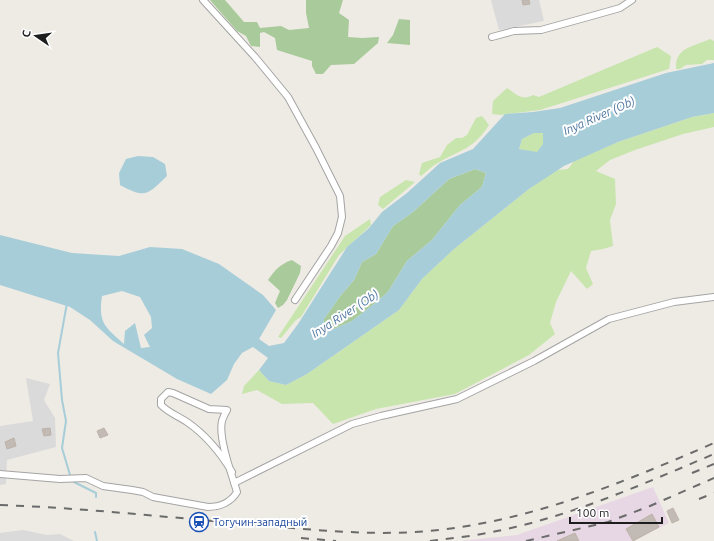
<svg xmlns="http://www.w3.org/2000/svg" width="714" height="541" font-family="Ubuntu,sans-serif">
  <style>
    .residential { fill: #dbdada }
    .industrial { fill: #e7d6e3 }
    .grass { fill: #c8e5ad }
    .forest { fill: #a9ca9b }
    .water { fill: #a7cdd9; fill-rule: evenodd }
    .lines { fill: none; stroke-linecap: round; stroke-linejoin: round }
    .stream { stroke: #a7cdd9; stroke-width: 2 }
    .building { fill: #c2bab4; stroke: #beb2a7 }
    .minor-casing { stroke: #a4a4a4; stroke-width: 8 }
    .minor { stroke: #fff; stroke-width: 6 }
    .rail { stroke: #6b6b6b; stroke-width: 2; stroke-dasharray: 8 8; stroke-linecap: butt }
    .labels { text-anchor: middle; stroke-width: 4; stroke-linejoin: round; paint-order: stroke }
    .transit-label { font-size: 11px; fill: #164399; stroke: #fff; text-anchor: start }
    .water-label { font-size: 12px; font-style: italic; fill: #4d759f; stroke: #fff }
  </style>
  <rect width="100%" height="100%" fill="#eeebe4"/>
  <path class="residential" d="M491,0H539L544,21L499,30Z
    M26,378L50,384L44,400L55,418L56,447L7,460L6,484L0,485V426L33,421Z
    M23,530L47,535L60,534L74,541H0V533Z"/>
  <path class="industrial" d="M653,487L669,523L633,541H460L517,535Z"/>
  <path class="grass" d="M710,39L714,41V60H707L702,64L686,65L680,69H676C675,47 693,47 710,39Z
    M657,47L671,56L669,69L540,110L501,115L492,114L493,101L507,88C516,94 522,101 533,95L539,97Z
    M714,113V127L683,134L635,150L610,160L596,171L615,179L616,204L610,220L613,246L603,249L591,251L586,268L593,284L587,289L571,271L556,302L550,323L555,334L529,355L455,394L376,409L333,424L313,403L282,404L257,390L242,394L244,386L259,370L269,381L286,385L307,374L399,310L422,279L454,249L529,189L557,170L568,169L574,161L618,142L692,117Z
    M482,116L489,125C473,150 461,149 438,163C432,166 426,172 421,176L419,174L422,163L440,157L447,145L456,138H462L467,135L476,118Z
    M534,133H543V144L537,153L519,149L522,139Z
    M406,180L415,182L383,209L378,205L380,197Z
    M370,219L371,225L339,255L301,317L296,320L281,338L278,337L345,236Z"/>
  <path class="forest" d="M210,0H225L244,22H257L260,28L281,26L289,30L309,28L306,13V0H343L339,13L349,20L348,37L362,38L379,37L378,43L354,64L331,65L323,74H316L312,66V61L277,50L275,38L264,32L260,33V47L251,46L246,36L237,31Z
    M399,19L410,20V45L387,43L393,35Z
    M475,169L486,173L482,187L460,205L432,240L407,261L388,292L369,308L352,321L334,329L323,331L324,319L341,295L354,280L362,262L376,254L393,226L413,212L449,179Z
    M292,260L301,266L300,273L287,300L283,305L278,308L275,303L280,291L268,280C275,270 280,264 292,260Z"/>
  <path class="water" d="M714,63V113L692,117L618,142L564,166L529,189L454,249L422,279L399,310L307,374L286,385L269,381L259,370L268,358L253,347L242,353L234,364L227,380L211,394L177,379L113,341L90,320L70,307L0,285V235L72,253L119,256L150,247L182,249L219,264L263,295L276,310L259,339L269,346L284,343L298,324L347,247L369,228L382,212L407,193L440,163L473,149L505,114L533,112L560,108L666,73ZM534,133H543V144L537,152L519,149L522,139ZM475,169L486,173L482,187L460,205L432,240L407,261L388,292L369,308L352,321L334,329L323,331L324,319L341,295L354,280L362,262L376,254L393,226L413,212L449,179ZM122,291L140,297L151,317L152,328L144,335L150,347L141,348L135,323L125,331L124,344C105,327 98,323 102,296Z
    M138,156L153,157L165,164L167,176C147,195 146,199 120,185L119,173L126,159Z"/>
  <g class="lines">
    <path class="stream" d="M67,303L58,353L62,400L66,421L62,448L70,475
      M74,482L96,493V497
      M95,532L97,541"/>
  </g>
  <path class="building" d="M522,0H529L530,4L523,5Z
    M50,428L51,435L44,436L42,429Z
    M104,428L108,435L100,438L97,431Z
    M14,438L16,446L7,449L5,442Z
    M673,508L679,520L672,523L667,511Z
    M652,514L659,527L633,541L626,529Z
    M575,533L579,541H557Z"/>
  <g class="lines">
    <defs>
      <path id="minor" d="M203,0L255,57L288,97L316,148L340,196L342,217L338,233L331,246L295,300
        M492,37L514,31L541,30L588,17L620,8L632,0
        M0,474L60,479L86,478L103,486L132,490L143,492L153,497L208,507C220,507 231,502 237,492C232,475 218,438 222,421C223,418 225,413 227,410L209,409L173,393L168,392L161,399V405C169,413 178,416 187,422C206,435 220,452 232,472
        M234,483L352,424L381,416L457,399L534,361L609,319L674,302L714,297"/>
    </defs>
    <use href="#minor" class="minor-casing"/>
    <use href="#minor" class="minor"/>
    <path class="rail" d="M692,473L714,464
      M699,499L714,493
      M0,505C87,508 173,518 259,525C315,530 372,536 428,531C529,522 622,483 714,443
      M301,538L336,541
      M430,541C452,538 475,536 497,531C572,516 643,484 714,454
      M526,541L608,522L650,506L714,478"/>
  </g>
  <defs>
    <symbol id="station-ring" viewBox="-11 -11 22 22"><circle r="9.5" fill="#fff" stroke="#1a4fb4" stroke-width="1.5"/><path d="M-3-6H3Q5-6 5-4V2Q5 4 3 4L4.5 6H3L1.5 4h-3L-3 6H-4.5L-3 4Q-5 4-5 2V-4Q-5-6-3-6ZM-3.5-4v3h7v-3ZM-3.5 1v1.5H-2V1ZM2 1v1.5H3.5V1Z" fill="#1a4fb4"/></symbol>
  </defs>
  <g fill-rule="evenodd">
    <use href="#station-ring" x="188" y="511" width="22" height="22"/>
  </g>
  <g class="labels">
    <g class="transit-label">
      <text x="213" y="526">Тогучин-западный</text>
    </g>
    <g class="water-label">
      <text transform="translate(599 116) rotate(-24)" y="4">Inya River (Ob)</text>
      <text transform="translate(345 314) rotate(-33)" y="4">Inya River (Ob)</text>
    </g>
  </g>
  <g transform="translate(36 36) rotate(283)" stroke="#ffffff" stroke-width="3" paint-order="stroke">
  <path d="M0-3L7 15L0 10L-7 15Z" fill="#1d1d1d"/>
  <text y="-6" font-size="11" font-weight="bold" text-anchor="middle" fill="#1d1d1d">С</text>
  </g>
  <path d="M570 517v6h92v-6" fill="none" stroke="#1d1d1d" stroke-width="2"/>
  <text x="576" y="517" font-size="12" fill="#1d1d1d" stroke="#ffffff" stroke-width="3" paint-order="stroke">100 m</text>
</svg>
